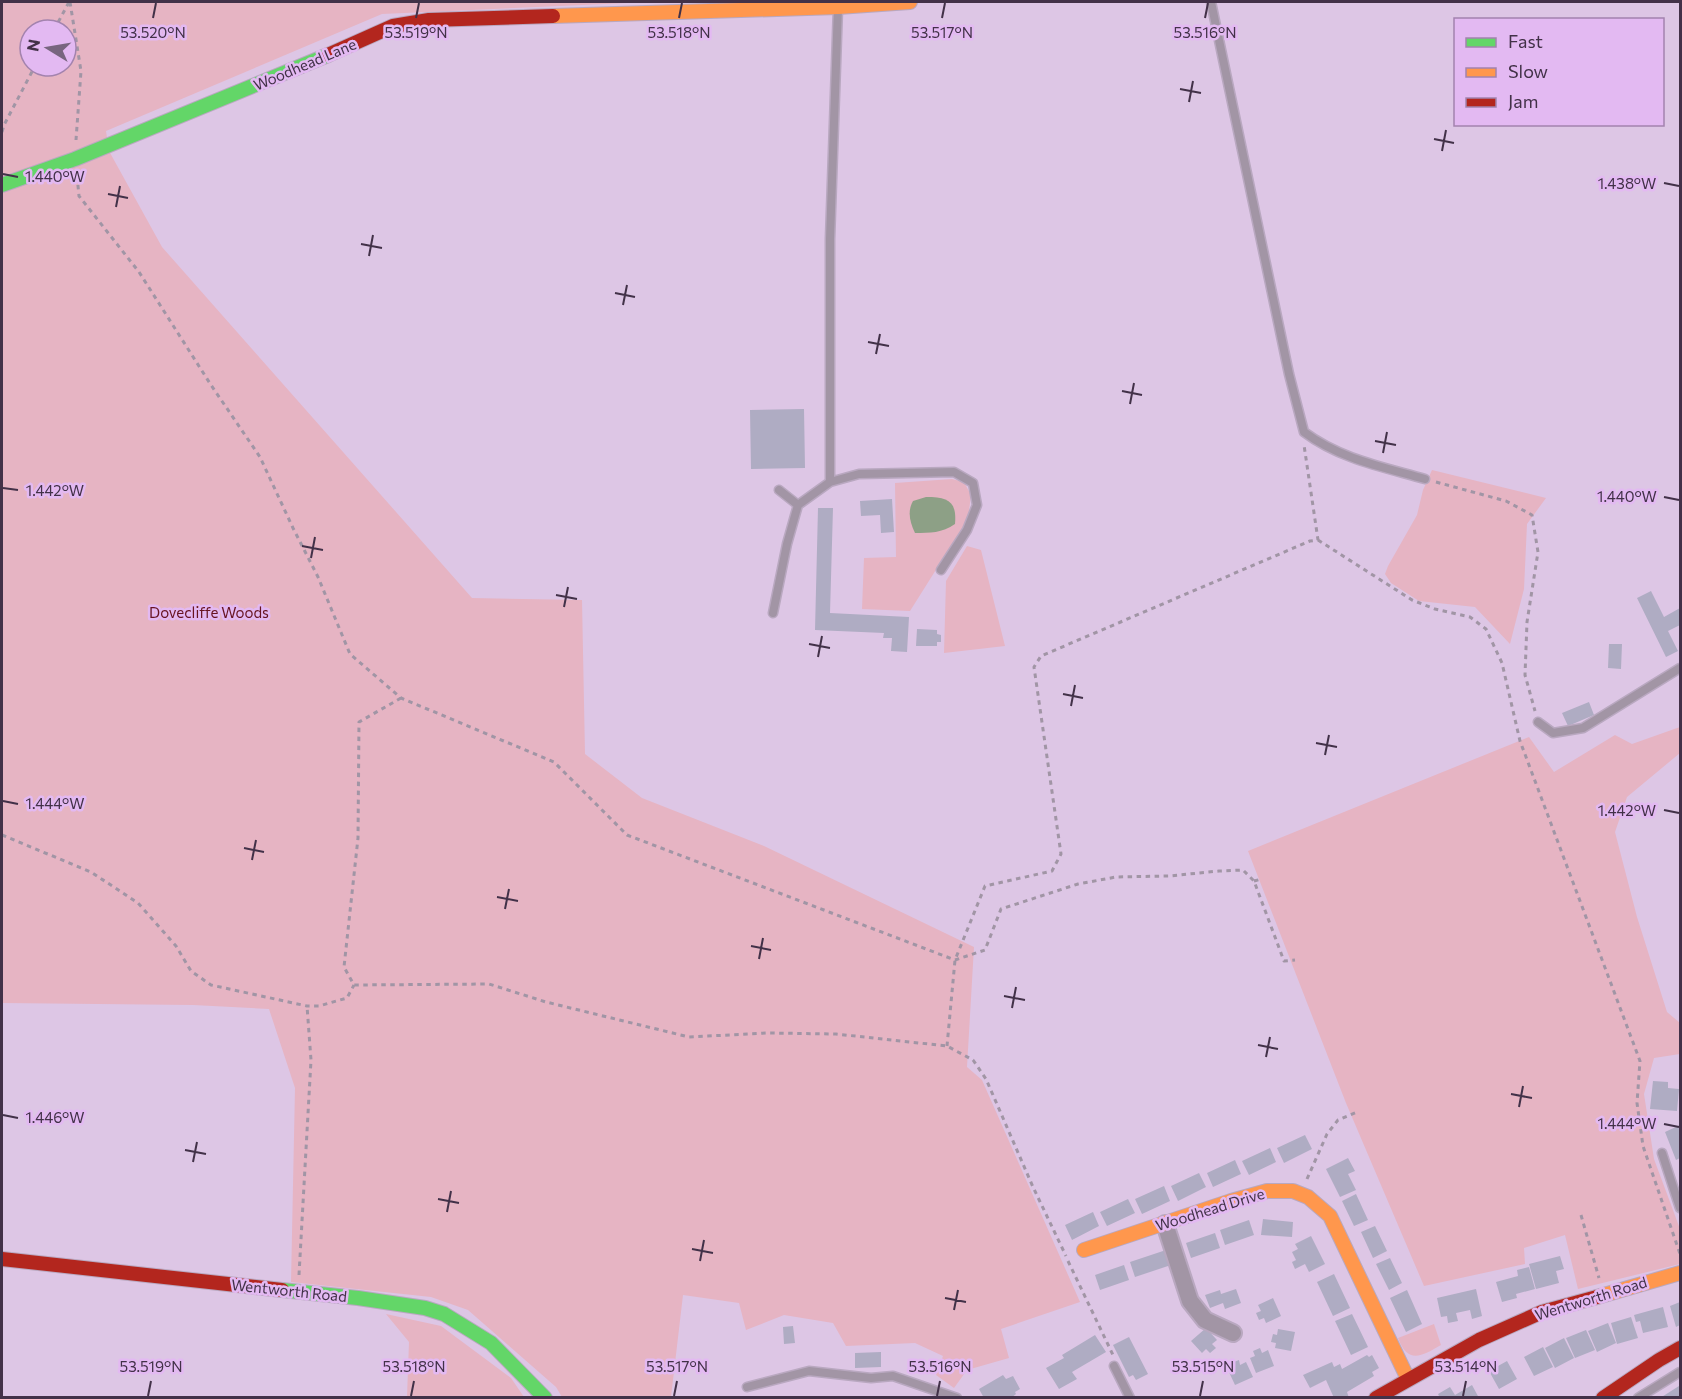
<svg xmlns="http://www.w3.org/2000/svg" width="1682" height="1399" font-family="Commissioner,sans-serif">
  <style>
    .green { fill: #e6b4c3; fill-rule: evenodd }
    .water { fill: #8da086 }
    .building { fill: #afacc3 }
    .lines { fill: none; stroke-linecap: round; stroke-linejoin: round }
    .lane-casing { stroke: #b9a8c0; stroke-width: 11 }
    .street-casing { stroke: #b9a8c0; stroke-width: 20 }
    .fast-casing { stroke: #b9a8c0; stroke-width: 16 }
    .slow-casing { stroke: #b9a8c0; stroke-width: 16 }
    .jam-casing { stroke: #b9a8c0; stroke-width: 16 }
    .path { stroke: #a195a5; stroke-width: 3; stroke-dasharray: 4.5 4.5; stroke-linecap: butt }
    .lane { stroke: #a295a5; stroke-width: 8 }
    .street { stroke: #a295a5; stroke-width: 16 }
    .fast { stroke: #63d668; stroke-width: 14 }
    .slow { stroke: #ff974d; stroke-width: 14 }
    .jam { stroke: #b3261e; stroke-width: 14 }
    .ticks { fill: none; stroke: #423148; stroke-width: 2 }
    .labels { text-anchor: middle; stroke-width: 5; stroke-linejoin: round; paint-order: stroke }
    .street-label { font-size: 15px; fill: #423148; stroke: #e3b9f2 }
    .park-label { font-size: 15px; fill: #671421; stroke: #e3b9f2 }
    .ticks-label { font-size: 15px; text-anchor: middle; fill: #423148; stroke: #e3b9f2; stroke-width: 5; stroke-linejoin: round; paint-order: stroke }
  </style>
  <rect width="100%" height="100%" fill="#ddc6e5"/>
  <path class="green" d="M2,2H650L382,14L106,131L109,151L162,247L472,598L582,600L585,754L642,798L764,846L974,947L967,1067L982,1080L1080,1302L1001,1329L1009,1358L967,1370L954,1388L936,1375L943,1356L915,1343L846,1346L833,1323L784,1315L746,1330L739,1303L683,1295L671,1397H562L556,1387L468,1310L431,1297L291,1282L295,1088L269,1009L193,1005L2,1003ZM30,30H66V66H30Z
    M1432,470L1546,498L1527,524L1524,589L1510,644L1475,607L1419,601L1391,583L1385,574L1388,566L1417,515L1423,490Z
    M952,479L964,482L971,495L968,519L910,611L862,609L864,558L896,557L895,483Z
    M967,546L981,550L1005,646L944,653L946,581Z
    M1680,727V753L1627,797L1615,832L1637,917L1667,1012L1680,1023V1054L1654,1058L1644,1094L1654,1159L1680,1229V1264L1578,1289L1565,1235L1524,1248L1525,1264L1424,1286L1346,1103L1248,851L1529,737L1554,772L1615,735L1632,744Z
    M386,1314L441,1326L511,1378L524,1397H407L409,1342Z
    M1434,1324L1441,1345C1422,1356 1408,1365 1398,1338Z"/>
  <path class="water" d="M926,497C948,497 957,501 955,524C942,533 930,533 915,533C910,522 907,512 913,501Z"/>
  <path class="building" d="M804,409L805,468L751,469L750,410Z
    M892,499L894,532L881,533L880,515L861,516L860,501Z
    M818,508H833L830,613L909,617L907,652L891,651L892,638H883L884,633L815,630Z
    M1651,591L1664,617L1680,608V625L1668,631L1678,651L1666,657L1637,598Z
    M917,629L937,630V634L941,635V642H937V646H916Z
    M1609,644H1622L1621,669L1608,668Z
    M1589,702L1594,715L1568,726L1562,713Z
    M1653,1081L1668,1082V1088L1679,1089L1677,1111L1650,1109Z
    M1680,1125V1158L1676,1160L1665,1132Z
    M1305,1135L1312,1149L1284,1163L1277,1148Z
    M1270,1148L1276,1162L1249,1175L1242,1161Z
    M1348,1158L1355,1171L1348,1174L1356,1190L1340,1197L1326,1169Z
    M1235,1160L1241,1174L1213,1187L1207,1173Z
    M1199,1173L1206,1187L1178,1201L1171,1186Z
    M1164,1186L1170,1201L1142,1214L1135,1199Z
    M1356,1194L1368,1220L1354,1226L1342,1201Z
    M1128,1199L1135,1213L1107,1226L1100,1212Z
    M1093,1212L1099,1226L1072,1240L1065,1225Z
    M1263,1219L1293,1222L1292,1237L1261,1235Z
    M1249,1220L1254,1235L1225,1245L1220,1230Z
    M1375,1226L1387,1251L1373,1258L1361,1232Z
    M1215,1233L1220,1248L1191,1258L1186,1243Z
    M1311,1236L1325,1264L1309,1272L1305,1264L1295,1269L1292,1262L1296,1260L1292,1252L1298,1249L1295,1244Z
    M1166,1250L1171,1265L1135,1277L1130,1262Z
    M1560,1256L1564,1269L1556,1271L1559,1283L1536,1289L1529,1264Z
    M1390,1258L1402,1283L1389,1290L1376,1264Z
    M1124,1265L1129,1280L1100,1290L1095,1275Z
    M1529,1267L1535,1289L1516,1294L1517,1298L1502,1302L1496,1282L1518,1276L1517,1270Z
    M1334,1274L1350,1308L1333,1316L1317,1282Z
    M1236,1289L1241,1303L1225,1309L1223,1303L1210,1308L1205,1295L1220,1290L1221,1294Z
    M1476,1289L1482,1316L1472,1319L1470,1310L1456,1313L1458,1321L1448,1323L1447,1316L1441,1317L1437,1298Z
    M1407,1290L1422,1324L1406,1332L1390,1298Z
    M1273,1298L1281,1316L1266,1323L1264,1318L1259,1320L1256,1313L1261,1311L1258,1305Z
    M1680,1302V1325L1676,1327L1670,1306Z
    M1663,1307L1668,1327L1643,1333L1640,1321L1636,1322L1634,1315Z
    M1352,1314L1368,1347L1351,1355L1335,1321Z
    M1631,1317L1638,1338L1617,1344L1611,1323Z
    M1608,1323L1616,1343L1597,1352L1588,1331Z
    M793,1326L795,1343L784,1344L783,1327Z
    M1206,1328L1217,1340L1212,1344L1216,1348L1210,1353L1206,1349L1202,1353L1191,1341Z
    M1278,1329L1295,1332L1291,1351L1275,1348L1276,1343L1271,1342L1273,1334L1277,1335Z
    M1586,1330L1595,1350L1575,1358L1566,1338Z
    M1095,1335L1106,1352L1072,1372L1077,1379L1059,1389L1046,1368L1064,1358L1062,1355Z
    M1129,1337L1148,1374L1136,1380L1133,1375L1129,1377L1113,1345Z
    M1564,1338L1574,1358L1555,1368L1545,1348Z
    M1543,1347L1553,1367L1534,1376L1524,1357Z
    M1260,1348L1262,1353L1268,1350L1274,1366L1256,1373L1250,1358L1255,1356L1253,1351Z
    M881,1352V1367L855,1368V1353Z
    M1367,1355L1369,1357L1372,1355L1379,1368L1372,1372L1374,1376L1347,1392L1349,1398H1334L1326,1380L1310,1388L1303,1375L1332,1362L1334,1367L1340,1364L1342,1369Z
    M1239,1360L1240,1365L1246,1362L1253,1377L1235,1385L1228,1370L1234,1367L1231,1363Z
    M1507,1361L1517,1379L1499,1389L1489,1371Z
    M1003,1375L1006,1379L1013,1376L1020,1389L1015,1392L1016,1394L1011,1398H984L979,1389Z
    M1472,1385L1479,1398H1440L1438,1394L1450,1387L1455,1395Z
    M1679,1386L1680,1398H1660L1668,1393Z"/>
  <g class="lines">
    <defs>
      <path id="lane" d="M1211,2L1289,374L1304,432C1340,459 1383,467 1425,479
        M838,7L830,239V482L859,474L954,472L973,483L977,505L967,530L941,570
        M779,490L798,505
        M773,613L787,544L798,505L830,482
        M1538,722L1553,733L1583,728L1680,668
        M1662,1153L1680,1208
        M1114,1366L1130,1398
        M747,1387L809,1371L871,1378L893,1376L957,1398
        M1638,1398L1680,1372"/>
      <path id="street" d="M1165,1224L1190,1301L1205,1320L1233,1333"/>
      <path id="fast" d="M2,185L75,159L328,55
        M282,1290L358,1298L425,1308L444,1314L491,1343L545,1398"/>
      <path id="slow" d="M553,16L838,7L910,2
        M1084,1250L1231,1201L1267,1191H1293L1308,1197L1330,1216L1408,1379
        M1597,1297L1680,1273"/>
      <path id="jam" d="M328,55L393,26L429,20L553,16
        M2,1259L282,1290
        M1376,1398L1479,1340L1542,1312L1597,1297
        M1603,1398L1659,1360L1680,1348"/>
    </defs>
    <use href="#lane" class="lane-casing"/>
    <use href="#street" class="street-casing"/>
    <use href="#fast" class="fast-casing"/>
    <use href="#slow" class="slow-casing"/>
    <use href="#jam" class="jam-casing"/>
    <path class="path" d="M70,2L81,71L76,140
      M54,30L69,2
      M2,132L4,125L35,66
      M77,176L79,196L139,272L211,385L260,457L293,528L318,577L350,654L401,698L554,762L627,835L955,960L985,950L1001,909L1078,884L1116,877L1169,876L1219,871L1243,870L1254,881L1284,961L1295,960
      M1436,482L1506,501L1532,515L1538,552L1527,622L1525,675L1535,711
      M1318,540L1412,600L1435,609L1470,617L1486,629L1502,663L1520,741L1640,1061L1637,1103L1643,1146L1680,1254
      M401,698L359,722L358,838L344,967L354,985L489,984L546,1002L689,1037L768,1033L836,1034L947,1046L973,1060L986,1079L1033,1187L1066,1256
      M2,835L91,872L138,903L176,946L191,971L211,985L307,1006H319L347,998L354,985
      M1254,881L1262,879
      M947,1046L955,960L985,886L1052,871L1061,854L1034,667L1041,656L1310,541L1318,540L1304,445
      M1307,1179L1327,1134L1338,1120L1357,1112
      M1581,1215L1599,1278
      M1068,1261L1113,1355
      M299,1275L311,1060L307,1006"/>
    <use href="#lane" class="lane"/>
    <use href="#street" class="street"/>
    <use href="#fast" class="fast"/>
    <use href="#slow" class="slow"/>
    <use href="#jam" class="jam"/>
  </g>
  <path class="ticks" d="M153,18L156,3M416,18L419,3M679,18L682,3M942,18L945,3M1205,18L1208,3M1180,89L1201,93M1189,102L1193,81M1434,139L1454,143M1442,151L1446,130M3,174L18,177M1664,183L1679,186M108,194L128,198M116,207L120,186M361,244L382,248M369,256L373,235M615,293L635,297M623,305L627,285M868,342L889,346M876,354L880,334M1122,391L1142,395M1130,404L1134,383M1375,441L1396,445M1383,453L1387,432M3,488L18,490M1664,497L1679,500M302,546L323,550M311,558L315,537M556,595L577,599M564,607L568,587M809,644L830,648M818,657L822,636M1063,694L1083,698M1071,706L1075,685M1316,743L1337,747M1325,755L1329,735M3,801L18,804M1664,810L1679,813M244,848L264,852M252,860L256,840M497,897L518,901M505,909L509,889M751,946L771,950M759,959L763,938M1004,996L1025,1000M1012,1008L1016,987M1258,1045L1278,1049M1266,1057L1270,1037M1511,1094L1532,1098M1519,1107L1523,1086M3,1115L18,1118M1664,1124L1679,1127M185,1150L206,1154M193,1162L197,1142M438,1199L459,1203M447,1212L451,1191M692,1249L713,1253M700,1261L704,1240M945,1298L966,1302M954,1310L958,1290M148,1396L151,1381M411,1396L414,1381M674,1396L677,1381M937,1396L940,1381M1200,1396L1203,1381M1463,1396L1466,1381"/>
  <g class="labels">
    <g class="street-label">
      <text transform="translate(305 65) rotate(-23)" y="5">Woodhead Lane</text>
      <text transform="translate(1210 1210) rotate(-17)" y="5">Woodhead Drive</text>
      <text transform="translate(289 1291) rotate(6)" y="5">Wentworth Road</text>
      <text transform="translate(1591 1299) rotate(-17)" y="5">Wentworth Road</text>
    </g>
    <g class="park-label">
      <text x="209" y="618">Dovecliffe Woods</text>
    </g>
  </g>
  <g class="ticks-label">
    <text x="153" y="38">53.520°N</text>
    <text x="416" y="38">53.519°N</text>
    <text x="679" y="38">53.518°N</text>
    <text x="942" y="38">53.517°N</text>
    <text x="1205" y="38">53.516°N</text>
    <text x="55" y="182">1.440°W</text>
    <text x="1627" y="189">1.438°W</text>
    <text x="55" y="496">1.442°W</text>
    <text x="1627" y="502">1.440°W</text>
    <text x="55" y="809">1.444°W</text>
    <text x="1627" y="816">1.442°W</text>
    <text x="55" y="1123">1.446°W</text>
    <text x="1627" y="1129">1.444°W</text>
    <text x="151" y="1372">53.519°N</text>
    <text x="414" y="1372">53.518°N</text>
    <text x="677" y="1372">53.517°N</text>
    <text x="940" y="1372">53.516°N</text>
    <text x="1203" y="1372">53.515°N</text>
    <text x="1466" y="1372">53.514°N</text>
  </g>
  <rect width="1682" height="1399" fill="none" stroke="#423148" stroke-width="6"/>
  <rect x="1454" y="18" width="210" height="108" fill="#e3b9f2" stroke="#a383ae" stroke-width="1.5"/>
  <rect x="1466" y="38" width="30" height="9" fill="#63d668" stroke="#a383ae" stroke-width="1.5"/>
  <text x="1508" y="48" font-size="18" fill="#423148">Fast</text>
  <rect x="1466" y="68" width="30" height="9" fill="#ff974d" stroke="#a383ae" stroke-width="1.5"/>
  <text x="1508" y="78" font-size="18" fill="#423148">Slow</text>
  <rect x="1466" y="98" width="30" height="9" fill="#b3261e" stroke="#a383ae" stroke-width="1.5"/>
  <text x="1508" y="108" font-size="18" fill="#423148">Jam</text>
  <g transform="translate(48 48) rotate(281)"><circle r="28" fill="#e3b9f2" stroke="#a383ae" stroke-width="1.5"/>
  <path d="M0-4.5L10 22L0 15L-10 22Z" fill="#78657f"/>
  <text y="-9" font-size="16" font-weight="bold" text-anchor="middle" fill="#423148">N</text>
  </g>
</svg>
